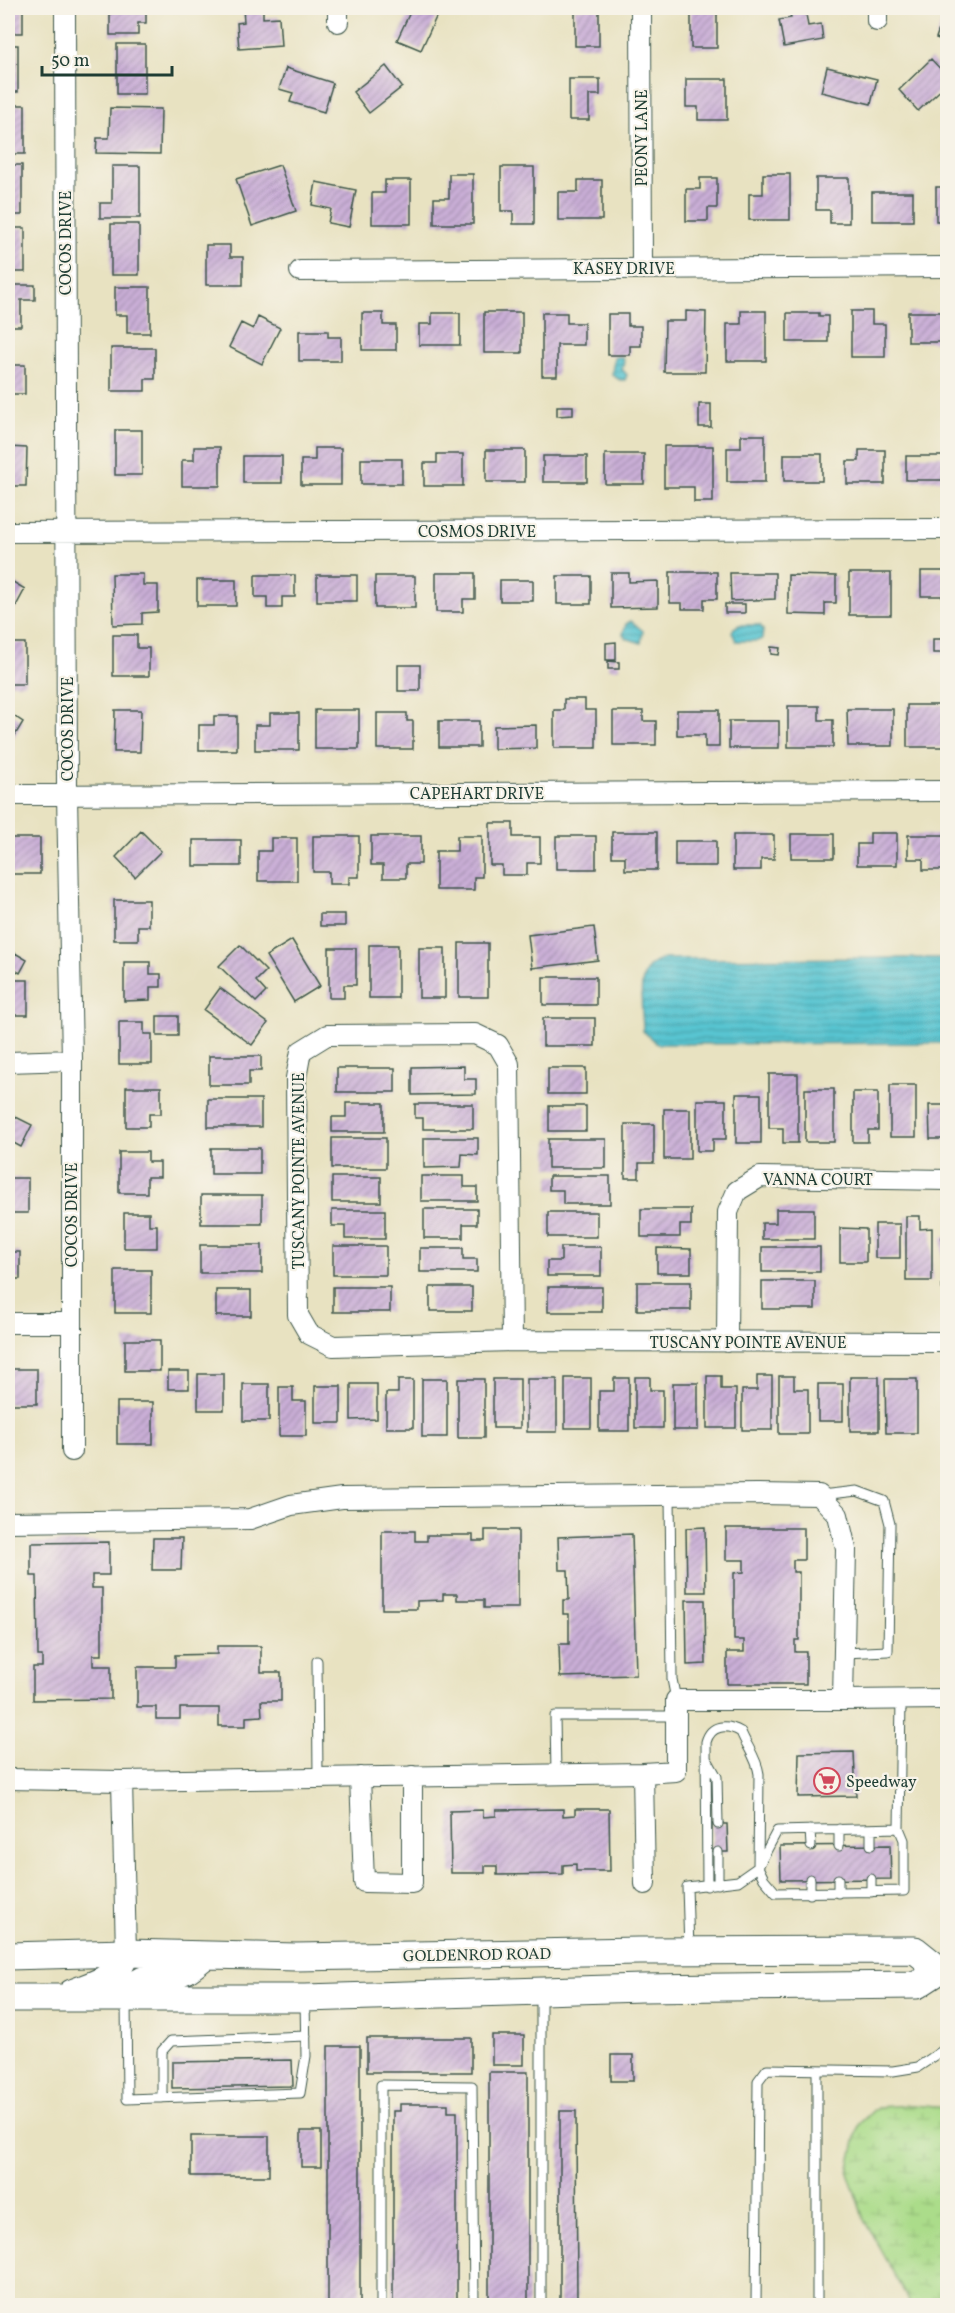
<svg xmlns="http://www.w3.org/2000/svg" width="955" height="2313" font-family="Vollkorn,serif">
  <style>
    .wetland { fill: url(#wetland-marsh); stroke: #658c5f; stroke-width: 1.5 }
    .water { fill: url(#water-rules); stroke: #3c8182; stroke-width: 1.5 }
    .building { fill: url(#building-hatch) }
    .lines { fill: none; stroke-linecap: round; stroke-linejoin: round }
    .lane-casing { stroke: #3d5649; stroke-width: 11 }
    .street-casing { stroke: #3d5649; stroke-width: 22 }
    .secondary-casing { stroke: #3d5649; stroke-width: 29 }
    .lane { stroke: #fff; stroke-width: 9 }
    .street { stroke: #fff; stroke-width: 20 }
    .secondary { stroke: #fff; stroke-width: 27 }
    .labels { text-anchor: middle; stroke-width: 4.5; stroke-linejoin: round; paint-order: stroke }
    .street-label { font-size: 16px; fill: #1f3d34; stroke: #f7f3e8 }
    .poi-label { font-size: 16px; fill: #1f3d34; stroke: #f7f3e8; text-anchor: start }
  </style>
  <defs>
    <pattern id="wetland-marsh" width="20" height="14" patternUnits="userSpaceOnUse" patternTransform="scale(1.5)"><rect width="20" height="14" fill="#abdc8a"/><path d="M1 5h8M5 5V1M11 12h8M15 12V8" fill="none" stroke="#93be78"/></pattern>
    <pattern id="water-rules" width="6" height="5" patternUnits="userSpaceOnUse" patternTransform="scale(1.5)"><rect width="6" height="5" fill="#59c5d1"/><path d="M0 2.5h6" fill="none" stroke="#49a1aa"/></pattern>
    <pattern id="building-hatch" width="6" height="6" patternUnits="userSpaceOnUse" patternTransform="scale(1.5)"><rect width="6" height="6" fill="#caafd7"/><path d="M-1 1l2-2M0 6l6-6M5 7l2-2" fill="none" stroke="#a390af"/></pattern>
  </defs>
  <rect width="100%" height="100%" fill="#f7f3e8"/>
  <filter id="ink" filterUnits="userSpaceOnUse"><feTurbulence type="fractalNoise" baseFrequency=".0167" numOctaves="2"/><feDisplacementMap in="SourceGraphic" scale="12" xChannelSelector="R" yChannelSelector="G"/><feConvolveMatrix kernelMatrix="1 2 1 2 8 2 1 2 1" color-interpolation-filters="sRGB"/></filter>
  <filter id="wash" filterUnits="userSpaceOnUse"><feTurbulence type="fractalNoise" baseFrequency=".008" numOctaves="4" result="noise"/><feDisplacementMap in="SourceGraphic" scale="24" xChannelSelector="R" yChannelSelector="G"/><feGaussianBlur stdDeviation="1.35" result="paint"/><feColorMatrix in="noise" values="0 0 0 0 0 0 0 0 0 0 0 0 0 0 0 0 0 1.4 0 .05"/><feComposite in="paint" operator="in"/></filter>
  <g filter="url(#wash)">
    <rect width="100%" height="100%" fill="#e8e2c1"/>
    <path class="wetland" d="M912,2105L947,2108V2305H910L908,2299L864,2220L848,2172L859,2124L877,2107Z"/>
    <path class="water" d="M614,357H622L624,362L622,369L627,375L625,380H620L612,375Z
      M631,621L643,631L641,643L626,638L623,634L626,624Z
      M739,625H760L763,630L762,639L757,641H736L732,632L734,628Z
      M947,958V1043L657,1044L643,1031C643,1005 632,965 665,959Z"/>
    <g id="blocks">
      <path class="building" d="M8,8H23V33H8Z
        M110,8H146V23H138V35H110Z
        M243,8H263V18L279,17L281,46L239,49L237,23L244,22Z
        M412,8H426L438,13L421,50L397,40Z
        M575,8H599V46H575Z
        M691,8H717V48H691Z
        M789,8H805L808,26L821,24L823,40L784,47L779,20L791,18Z
        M943,18H948V42L936,38Z
        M117,44H145V94H117Z
        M8,45H18V92H8Z
        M931,59L948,77V83L918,111L899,90Z
        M386,66L402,87L369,113L353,92Z
        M827,67L877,79L871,104L821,92Z
        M286,68L333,83L324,112L290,102L293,93L279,89Z
        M569,79H600V95H589V120H569Z
        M686,79H727V120H698V107H686Z
        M8,105H25V154H8Z
        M110,108L161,109L160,154L96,153L97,138H109Z
        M8,165H22V215H8Z
        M280,165L296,211L252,226L236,179Z
        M112,166H140V218H100V203H112Z
        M501,167H534V224H513V211H501Z
        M449,174H473V224H434V198H449Z
        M763,174H790V220H749V194H763Z
        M700,178H717V208H708V221H686V189H700Z
        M816,178H849V223H830V210H816Z
        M385,180H411V224H372V193H385Z
        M578,180H602V220H558V192H578Z
        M316,182L356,190L349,227L328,223L331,209L312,205Z
        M936,187H948V221H936Z
        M872,192H913V221H872Z
        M111,224H139V275H111Z
        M8,228H25V272H8Z
        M206,245H230V257H243V285H206Z
        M8,285H35V300H21V326H8Z
        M115,287H150V333H127V315H115Z
        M686,311L706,312L705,372H664L665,321H686Z
        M741,311H766V361H727V324H741Z
        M851,311H872V324H885V357H851Z
        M484,312H522V353H484Z
        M908,312H948V342H908Z
        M362,313H383V325H396V350H362Z
        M432,313H460V345H419V324H432Z
        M542,313H567V323H584V345H557V376H542Z
        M787,313H819V316H828V342H787Z
        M608,314H628V326H641V346H630V355H608Z
        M258,317L280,328L262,364L229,347L241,323L253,329Z
        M299,331H328V337H341V361H299Z
        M111,348H155V379H145V391H111Z
        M8,365H25V394H8Z
        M699,404H711V427H699Z
        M557,406H573V415L557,416Z
        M115,430H142V475H115Z
        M741,435H765V482H727V448H741Z
        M664,446H713V502H694V487H664Z
        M8,447L27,448L26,486H8Z
        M194,447H220V486H182V460H194Z
        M315,448H341V485H301V460H315Z
        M486,450H525V482H486Z
        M859,450H885V484H847V461H859Z
        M437,454H463V486H424V463H437Z
        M605,454H644V484H605Z
        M784,454H822V481H784Z
        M243,456H282V483H243Z
        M543,456H587V482H543Z
        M906,456H947V480H906Z
        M361,459H402V484H361Z
        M921,571H948V596H921Z
        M670,572H717V599H704V609H682V603H670Z
        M436,573H475V599H463V612H436Z
        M611,573H629V582L658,581V607L611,608Z
        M730,573H775V599L731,601Z
        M849,573H891V615H849Z
        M112,574H143V585H158V612L142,613V624L113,625Z
        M255,575H295V597H282V608H267V597H255Z
        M317,575H357V601H317Z
        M788,575L836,576V603H825V615L788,614Z
        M375,576H415V608H375Z
        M557,576H591V604H557Z
        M8,579L25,589L8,621Z
        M197,580H236V606H197Z
        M500,580H533V601H500Z
        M725,604H745V613H725Z
        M113,635H137V648H149V676H113Z
        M933,639H948V653H933Z
        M616,642V660H606V643Z
        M8,643H25V684H8Z
        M771,647L780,648L779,655L771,654Z
        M608,661L619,662V669H608Z
        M398,665H420V691H398Z
        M564,699H585V710H596V748H554V710H564Z
        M907,705H948V747H907Z
        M788,706H819V720H833V747H788Z
        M847,709H893V746H848Z
        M115,710H141L140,752H114Z
        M315,710H359V749H315Z
        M677,710H719V747H705V735H677Z
        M613,711H643V721H656V745H613Z
        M8,712L23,722L11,742L8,740Z
        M270,713H299V750H255V725H270Z
        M377,713H407V721H413V749H377Z
        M214,716H237V750H199V725H214Z
        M439,721H479V747H439Z
        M729,721H779V748H729Z
        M536,725V748L494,749V726Z
        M490,823H513V837H540V863H527V875H502V865H490Z
        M141,831L161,851L135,877L116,857Z
        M612,832H657V870H625V857H612Z
        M870,833H897V865H857V844H870Z
        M791,834H834V858H791Z
        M733,835H774V859H761V870H733Z
        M908,835H948V870H923V859H908Z
        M313,836H359V877H349V884H329V872H313Z
        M371,836H421V864H406V878H383V865H371Z
        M457,836H482V877H474V890H436V851H457Z
        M556,836H596V869H556Z
        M8,838H40V874H10L11,862H8Z
        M271,838H297V881H258V851H271Z
        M193,840H241V866H193Z
        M675,841H716V866H675Z
        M114,900H149V926H138V940H114Z
        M320,914H345V926H320Z
        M594,927L598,960L532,968L528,935Z
        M292,940L320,986L294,1002L266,956Z
        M459,943H488V997H459Z
        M240,945L266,971L256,981L266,992L256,1002L219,966Z
        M369,945H398V998H369Z
        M329,948H356V985H344V998H329Z
        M419,948H445V998H419Z
        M15,953L27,960L20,973L8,966Z
        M124,962H150V974H161V987H150V1000L124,1001Z
        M543,977H596V1005H543Z
        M8,980H28V1015H8Z
        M220,988L268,1023L252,1045L204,1010Z
        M157,1016H178V1036H157Z
        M543,1018H595V1046H543Z
        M119,1022H144V1034H152V1064H119Z
        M209,1056H261V1071H249V1085H209Z
        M464,1066V1079H476V1094L412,1095V1067Z
        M337,1068H395V1092H337Z
        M548,1068H586V1094H548Z
        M769,1074H798V1143H783V1128H769Z
        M890,1085H916V1137H890Z
        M126,1087H161V1114H149V1127H126Z
        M805,1089H834V1142H805Z
        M853,1092H878V1130H868V1142H853Z
        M736,1094H761V1143H736Z
        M208,1099H261V1127H208Z
        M697,1100H726V1139H713V1151H697Z
        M346,1103H384V1132H332V1117H346Z
        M415,1104H473V1129H423V1118H415Z
        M929,1105H948V1139H930Z
        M549,1106H586V1131H549Z
        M664,1109H690V1159H664Z
        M8,1113L32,1125L21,1147L8,1140Z
        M625,1124H654V1163H639V1178H625Z
        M332,1138H386V1168H332Z
        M424,1138H478V1155L462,1154L461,1167L424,1168Z
        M548,1139H606V1168H548Z
        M211,1148H260V1174H211Z
        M119,1152H148V1162H160V1177H147V1193H119Z
        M421,1176H464V1187H477V1201H421Z
        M549,1176H610V1204H563V1190H549Z
        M332,1177H381V1202H332Z
        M8,1178H28V1213H8Z
        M201,1195H262V1224H201Z
        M424,1209H477V1224H463V1238H424Z
        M641,1209H691V1225H680V1237H641Z
        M776,1209H814V1239H762V1223H776Z
        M332,1210H385V1239H345V1226H332Z
        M548,1212H597V1237H548Z
        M124,1213H149V1225H157V1248H124Z
        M906,1216H920V1229L932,1228V1281H906Z
        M875,1224H900V1258H875Z
        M840,1228L866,1229V1262H840Z
        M942,1237H948V1289H942Z
        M200,1245H262V1273H200Z
        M333,1246H386V1275H333Z
        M561,1247H601V1276H547V1261H561Z
        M762,1247H820V1272H762Z
        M420,1248H463V1259H477V1272H420Z
        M657,1248L691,1249V1273H657Z
        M8,1252H20V1279H8Z
        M115,1270H151V1313H115Z
        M762,1281H815V1309H762Z
        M637,1282H691V1310H637Z
        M333,1287H390V1312H333Z
        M430,1287H472V1311H430Z
        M548,1287H602V1312H548Z
        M216,1290H251V1316H216Z
        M125,1340H160V1371H125Z
        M8,1369H37V1404H8Z
        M168,1371H189V1389H168Z
        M198,1374H224V1410H198Z
        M707,1376H721V1389H736V1428H707Z
        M757,1376H772V1430H742V1390H757Z
        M779,1376H794V1389H808V1434H779Z
        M635,1377H650V1390H663V1428H635Z
        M850,1377H879V1431H850Z
        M565,1378H591V1428H565Z
        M614,1378H629V1431H599V1391H614Z
        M422,1379H447V1437H422Z
        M458,1379H484V1438H458Z
        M493,1379H520V1428H493Z
        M527,1379H557V1432H527Z
        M885,1379H917V1433H886Z
        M398,1380H413V1428H386V1393H398Z
        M673,1383H698V1430H673Z
        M243,1384H269V1421H243Z
        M351,1384H377V1419L351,1420Z
        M818,1384H843V1421H818Z
        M315,1386H341V1423H315Z
        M279,1387H293V1401H306V1436H279Z
        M117,1402H153V1444H117Z
        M705,1527L706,1592H687L686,1528Z
        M726,1528H804V1560H793V1572H799V1640H795V1652H806V1684H727V1652H744V1640H734V1573L744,1572V1560H726Z
        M485,1530H518V1608H484V1600H457V1594H443V1600L417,1601V1609H382V1531H415V1541H427V1535H473V1541H485Z
        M632,1534L636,1675L560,1677L559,1644H569V1614H563V1600H569L568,1570H559L558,1537Z
        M153,1538H182L181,1570H152Z
        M109,1542V1575H92V1588H102V1655H93V1666H111V1699L33,1700V1667H42V1656H38L37,1576H31V1543Z
        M686,1600H705L706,1664L687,1665Z
        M217,1646H261V1672H281V1701H261L262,1716L246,1717V1726H219V1708H180V1719H156V1707H137V1667H175V1655L217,1654Z
        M854,1752L856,1796L798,1797L799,1753Z
        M563,1809V1816L575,1815V1809H609L610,1871H576V1864L563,1865V1874L497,1875V1866H485V1873H451L450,1811L483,1810V1817L496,1816V1810Z
        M712,1824H727L728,1852H712Z
        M890,1845L891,1879L781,1880L780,1846Z
        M492,2035H524V2065H492Z
        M367,2038H471V2072H367Z
        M328,2046H360V2306H328Z
        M611,2055H633V2081H611Z
        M292,2060L293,2086L172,2088V2062Z
        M489,2072H528V2306H489Z
        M400,2104H448V2112H457V2306H393V2111H400Z
        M560,2111H576L577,2306H560Z
        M301,2131H321V2167H301Z
        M191,2136H269V2176H191Z"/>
    </g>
  </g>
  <g filter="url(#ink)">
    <use href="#blocks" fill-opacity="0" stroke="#3d5649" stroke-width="1.5"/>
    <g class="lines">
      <defs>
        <path id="lane" d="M670,1495L672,1679L676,1700
          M821,1495L857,1491L884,1501L890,1524L888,1651L844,1653
          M317,1661L318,1778
          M708,1761L717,1777L718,1824
          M556,1774L555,1716H676
          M839,1829V1846
          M871,1829V1845
          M810,1830L811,1846
          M718,1852V1884
          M838,1879V1893
          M871,1879V1892
          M707,1886L706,1742C711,1724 727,1724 741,1732C747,1747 757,1758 759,1774L758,1867L764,1879L776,1893L904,1891V1840L899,1828
          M810,1894V1879
          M689,1949L687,1887L738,1881L758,1867L777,1831L899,1828L901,1700
          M126,1999L127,2099L300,2093L306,2056L305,2000
          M817,2070V2306
          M162,2098V2051L171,2041L306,2036
          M381,2306V2085L472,2086L474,2306
          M541,2306V1993
          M756,2306L758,2081L767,2069L893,2071L918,2067L948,2047"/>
        <path id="street" d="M65,8L67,794L72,1060V1451
          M338,8V22
          M641,8L642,268
          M877,21V8
          M300,271L948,267
          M8,532L948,529
          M8,795L948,791
          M8,1062L72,1060
          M8,1323H70
          M512,1341L509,1064L498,1045L475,1034L327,1035L301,1051L296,1078L298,1315L309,1334L333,1346L512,1341L948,1342
          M727,1342L728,1212L737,1191L760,1177L948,1180
          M8,1522L250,1519L291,1505L342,1498L758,1494L819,1495L838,1515L846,1549L843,1700L948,1699
          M360,1777L364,1882L412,1883V1776
          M8,1779L122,1781L126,1953
          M122,1781L643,1773
          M645,1884L643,1773L676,1771V1700H843"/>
        <path id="secondary" d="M8,1956L126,1953L296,1957L639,1951L915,1950L940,1970
          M72,1993C96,1983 117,1980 126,1953
          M126,1997C143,1969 161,1981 186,1970C191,1967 197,1962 202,1958
          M8,1998H305L642,1988L917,1985L940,1970H948"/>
      </defs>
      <use href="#lane" class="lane-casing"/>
      <use href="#street" class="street-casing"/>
      <use href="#secondary" class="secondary-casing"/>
      <use href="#lane" class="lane"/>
      <use href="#street" class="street"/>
      <use href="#secondary" class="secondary"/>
    </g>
  </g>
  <defs>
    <symbol id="supermarket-ring" viewBox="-11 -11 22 22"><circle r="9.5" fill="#f7f3e8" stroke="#d1495b" stroke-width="1.5"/><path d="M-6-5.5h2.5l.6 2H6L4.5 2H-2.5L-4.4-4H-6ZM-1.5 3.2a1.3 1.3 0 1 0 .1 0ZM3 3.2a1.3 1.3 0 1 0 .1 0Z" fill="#d1495b"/></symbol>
  </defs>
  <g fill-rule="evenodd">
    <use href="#supermarket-ring" x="812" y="1766" width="30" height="30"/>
  </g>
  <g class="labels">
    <g class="street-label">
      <text transform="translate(641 138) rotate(-90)" y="6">PEONY LANE</text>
      <text transform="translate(65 243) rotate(-90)" y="6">COCOS DRIVE</text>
      <text x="624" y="274">KASEY DRIVE</text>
      <text x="477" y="537">COSMOS DRIVE</text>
      <text transform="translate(67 729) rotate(-90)" y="6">COCOS DRIVE</text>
      <text x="477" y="799">CAPEHART DRIVE</text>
      <text transform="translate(298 1171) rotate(-90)" y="6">TUSCANY POINTE AVENUE</text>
      <text x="818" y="1185">VANNA COURT</text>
      <text transform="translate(71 1215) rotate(-90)" y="6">COCOS DRIVE</text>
      <text x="748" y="1348">TUSCANY POINTE AVENUE</text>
      <text transform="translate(477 1954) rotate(-1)" y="6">GOLDENROD ROAD</text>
    </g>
    <g class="poi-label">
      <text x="846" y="1787">Speedway</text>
    </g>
  </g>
  <rect width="955" height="2313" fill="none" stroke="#f7f3e8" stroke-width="30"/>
  <path d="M42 66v9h130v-9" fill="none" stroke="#1f3d34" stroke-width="3"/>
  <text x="51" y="66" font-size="18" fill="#1f3d34" stroke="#f7f3e8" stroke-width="4.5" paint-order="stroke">50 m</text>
</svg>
